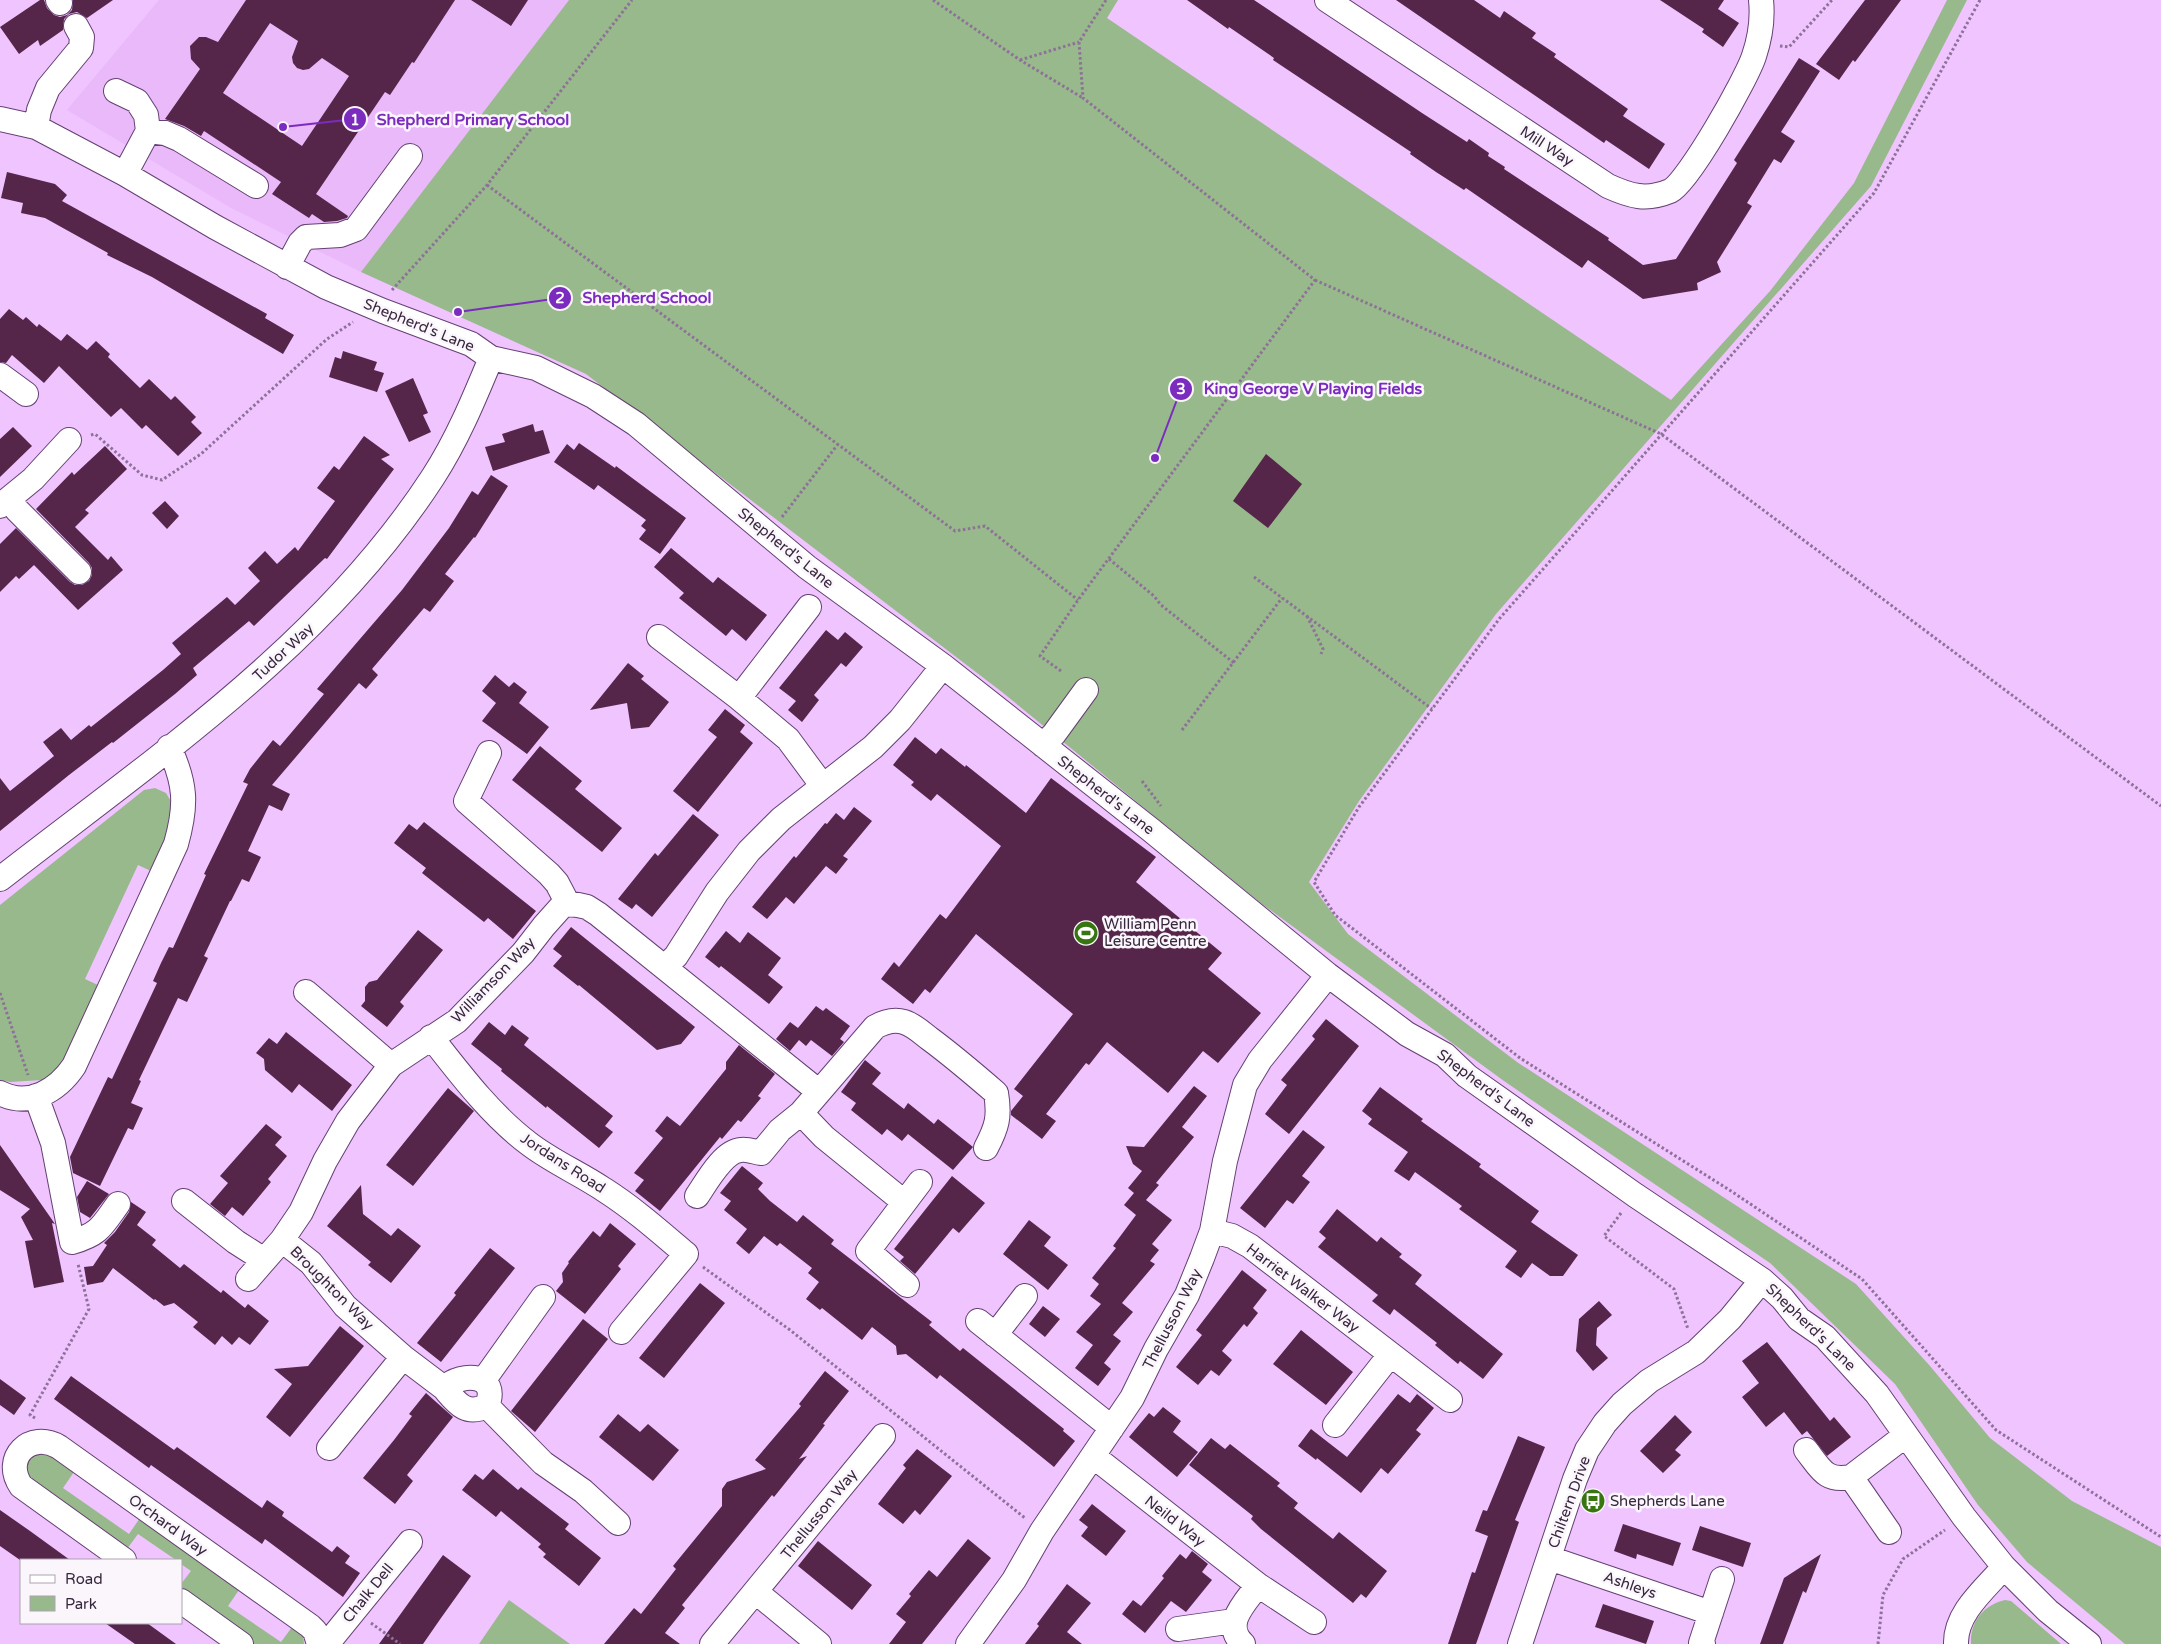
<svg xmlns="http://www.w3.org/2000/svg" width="2161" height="1644" font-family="'Varela Round',sans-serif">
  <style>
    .built { fill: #e9b9fa }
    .green { fill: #98b98b }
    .building { fill: #55254a; fill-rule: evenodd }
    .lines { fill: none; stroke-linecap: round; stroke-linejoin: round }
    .minor-casing { stroke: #654072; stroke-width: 26 }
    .path { stroke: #8e7198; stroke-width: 3; stroke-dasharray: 2.5 2.5; stroke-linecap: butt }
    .minor { stroke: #fff; stroke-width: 24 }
    .labels { text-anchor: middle; stroke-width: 5; stroke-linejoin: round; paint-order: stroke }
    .street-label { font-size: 15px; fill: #37273d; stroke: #faf6fc }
    .poi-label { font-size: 15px; fill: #37273d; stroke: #faf6fc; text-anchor: start }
    .leader { fill: none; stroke: #7b2cbf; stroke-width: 2 }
    .callout-dot { fill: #7b2cbf; stroke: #faf6fc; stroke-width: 2 }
    .mark-label { font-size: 15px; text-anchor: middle; font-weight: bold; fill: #fff }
    .callout-label { font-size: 16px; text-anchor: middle; font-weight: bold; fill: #7b2cbf; stroke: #faf6fc; stroke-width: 5; stroke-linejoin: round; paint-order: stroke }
  </style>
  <rect width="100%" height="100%" fill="#efc4ff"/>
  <path class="built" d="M159,0H569L361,272L231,208L67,110Z"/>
  <path class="green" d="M569,0H1118L1107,18L1671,400L1770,291L1854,183L1947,0H1967L1871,186L1496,614L1359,801L1309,882L1348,934L1517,1062L1856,1284L1930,1366L1990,1438L2072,1501L2161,1547V1644H2125L2027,1562L1978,1505L1895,1384L1770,1263L1504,1081L1262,904L1002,692L586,374L361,272Z
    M155,788L166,793L172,803L162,855L153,872L138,865L85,979L100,986L58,1071L42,1080L10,1082L0,1080V905L144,790Z
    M43,1450L76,1469L63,1488L129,1534L142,1515L241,1587L228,1606L281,1642L295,1623L303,1633L304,1644H254L181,1592V1584L191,1571L181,1564V1560H176L138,1534L124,1553L32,1487L23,1464L26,1458Z
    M509,1600L570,1644H479Z
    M2005,1600L2011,1601L2061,1644H1971C1970,1621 1984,1605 2005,1600Z"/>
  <path class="building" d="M40,0H44L47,8L54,15L60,17L67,15L72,10L73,0H113L87,18L77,12L69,14L64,19L63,30L40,46L38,40L19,54L0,27Z
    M246,0H455L414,63L412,62L390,95L385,92L316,194L348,216L347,218L337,221L324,222L312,214L309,218L272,194L281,182L204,131L201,136L184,126L165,119L200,69L191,59L190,46L199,37H206L218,42ZM270,23L298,41L292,57L293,63L297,68L303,70L309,69L322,58L349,76L302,146L223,93Z
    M471,0H528L511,26Z
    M1187,0H1254L1422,113L1467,142L1469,139L1489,153L1488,156L1505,167L1504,169L1609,238L1608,240L1643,265L1676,259L1737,163L1734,160L1799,58L1820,71L1781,132L1795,141L1781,163L1774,159L1747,203L1752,206L1717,262L1721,272L1697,283L1698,290L1643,299L1588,260L1582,268L1466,188L1464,190L1436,172L1410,154L1411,152L1273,60L1274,58L1229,27L1228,29Z
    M1396,0H1474L1500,18L1504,11L1536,33L1532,38L1556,54L1554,57L1628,109L1623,116L1665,144L1649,169L1606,140L1604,143Z
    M1660,0H1724L1718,9L1739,23L1723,47L1702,32L1704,29Z
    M1865,0H1901L1855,62L1853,60L1839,80L1816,64Z
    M7,172L55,184L67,195L62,201L267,314L265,318L294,335L283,354L152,277L107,255L108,253L45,218L21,213L23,203L1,198Z
    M9,309L23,320L26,317L37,327L39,324L61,341L67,334L87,350L96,341L110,354L108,357L140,388L149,379L171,400L175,396L196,417L191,422L202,433L178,456L146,425L142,429L121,408L111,417L59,366L44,383L12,355L6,363L0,362V319Z
    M343,351L377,362L374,370L384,373L377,392L329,377L335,357L341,359Z
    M413,378L428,413L423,415L431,432L409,442L385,391Z
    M533,424L535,432L543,430L550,453L493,471L485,447L505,442L502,434Z
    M13,427L32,446L0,477V439Z
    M364,436L390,455L381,459L394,469L327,559L325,558L254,626L249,621L193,668L197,675L175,694L113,743L112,742L69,775L0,831V778L10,791L54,756L43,742L61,728L71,740L89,725L91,727L163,670L181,654L172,643L227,597L235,605L260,581L248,568L265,551L277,564L295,547L298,551L335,501L317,488L334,466L339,470Z
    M579,443L615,468L616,466L686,518L660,554L639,539L646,530L641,526L646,520L598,485L594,490L554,462L567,444L574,450Z
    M105,446L127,469L85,510L89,513L75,527L108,560L111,556L123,570L78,610L34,565L19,579L16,576L0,592V544L16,528L70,582L75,585H82L89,581L92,575V568L89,563L36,509L72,472L74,475Z
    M1266,454L1302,484L1268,528L1233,501Z
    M491,475L508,486L475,538L474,537L445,574L454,581L430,612L424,608L372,669L378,675L366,689L359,683L272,785L290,794L282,811L269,805L248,851L261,857L249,882L242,879L231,901H230L204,956L208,958L187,1002L178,998L139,1080L141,1081L131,1103L143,1108L133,1130L128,1128L100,1186L73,1173L70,1157L108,1077L112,1079L157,983L153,981L161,963L169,947L173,948L188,915L206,875L204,874L248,784L243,782L250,769L273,740L280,746L324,694L317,689L402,590L449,528L472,491L478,495Z
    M165,501L179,516L167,529L152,513Z
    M671,548L713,583L718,577L767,615L746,641L732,629L726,636L679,598L684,593L654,567Z
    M826,630L838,640L845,632L863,647L846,667L841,663L814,695L819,700L802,722L788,710L796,701L779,688Z
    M628,663L644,676L641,679L669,702L649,727L631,729L627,703L590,710Z
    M495,675L509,687L514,682L527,692L519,703L549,727L527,754L482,721L496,703L482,691Z
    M725,709L745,725L740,732L753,743L698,812L673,791L717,737L708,730Z
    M915,737L936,754L941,748L965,767L966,765L1026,813L1051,778L1156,857L1136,882L1222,953L1208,969L1261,1013L1218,1063L1203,1051L1168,1093L1107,1042L1089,1065L1086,1063L1046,1114L1056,1121L1042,1139L1011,1115V1111L1023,1096L1014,1089L1073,1014L976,934L930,993L925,989L913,1004L881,979L894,962L899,967L940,914L946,919L1001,846L937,794L931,801L911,785L914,782L893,765Z
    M540,746L582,781L575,789L622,828L602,852L512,780Z
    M854,807L872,821L843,856L848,859L836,874L826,866L794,904L786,897L767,919L752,907L794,856L796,858L825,823L827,824L836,813L844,820Z
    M693,814L719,835L652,917L636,904L632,909L618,899L655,853L658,856Z
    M424,822L536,911L513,939L488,918L484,922L422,873L426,868L394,843L409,824L417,830Z
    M571,927L695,1027L681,1044L657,1050L579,985L578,986L553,966L562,956L553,949Z
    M418,930L443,950L400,1002L404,1006L387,1027L361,1006L365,1001V987L369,982L377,980Z
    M726,931L740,943L748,932L781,958L768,975L783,987L769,1004L721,966L719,968L705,957Z
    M816,1006L823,1011L826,1008L850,1026L840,1039L844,1042L832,1056L811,1040L806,1046L799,1040L790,1051L776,1039L790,1022L798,1028Z
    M1326,1019L1359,1046L1289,1134L1265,1114L1287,1085L1281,1080L1315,1039L1312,1036Z
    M489,1022L505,1035L512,1025L529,1038L524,1045L613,1116L605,1126L613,1132L599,1148L547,1106L546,1108L501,1071L502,1069L471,1044Z
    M286,1032L352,1085L332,1111L299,1084L292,1093L265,1070L264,1059L256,1053L269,1038L277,1044Z
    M739,1045L775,1074L758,1096L761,1098L741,1122L738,1120L722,1139L720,1137L660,1211L635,1191L644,1180L634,1173L663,1138L655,1131L667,1116L680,1126L726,1069V1062Z
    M865,1060L881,1073L872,1084L904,1109L908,1103L934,1124L938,1119L973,1147L953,1170L908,1134L902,1141L887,1129L882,1135L851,1110L856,1103L841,1092Z
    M1194,1086L1207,1096L1182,1127L1194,1137L1156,1183L1159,1185L1146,1200L1172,1220L1152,1244L1159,1250L1150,1261L1155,1264L1122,1303L1133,1312L1113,1335L1121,1341L1104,1363L1111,1369L1098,1386L1075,1368L1093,1345L1076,1332L1101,1304L1090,1296L1099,1284L1092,1278L1116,1248L1113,1246L1136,1215L1124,1205L1134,1193L1128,1188L1142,1171L1133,1164L1126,1146L1144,1147Z
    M1380,1087L1423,1119L1421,1121L1481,1164L1479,1167L1539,1211L1531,1222L1578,1255L1563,1276H1550L1532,1263L1521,1278L1505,1267L1517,1251L1459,1209L1462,1206L1415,1172L1409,1181L1394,1171L1408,1152L1368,1124L1372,1119L1362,1111Z
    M448,1088L474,1111L413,1186L386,1165Z
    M266,1124L282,1137L275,1145L287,1156L268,1179L271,1182L243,1216L232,1207L225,1216L210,1204L228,1183L220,1176Z
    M1303,1130L1325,1147L1302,1176L1310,1182L1293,1204L1287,1200L1265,1228L1240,1208Z
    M0,1145L55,1224L52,1223L64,1282L34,1288L25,1241L33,1240L21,1217L30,1209L0,1190Z
    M742,1166L763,1183L758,1189L770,1201L797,1222L803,1215L834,1240L831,1244L932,1322L929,1325L960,1351L963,1348L1064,1429L1063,1431L1075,1441L1054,1467L940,1375L937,1379L906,1354L897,1355L896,1346L872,1327L862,1340L822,1308L820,1310L806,1299L819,1282L808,1273L812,1268L780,1243L777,1246L764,1236L749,1254L736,1243L747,1229L724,1210L731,1201L720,1193Z
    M952,1176L985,1203L959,1233L953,1228L915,1274L900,1261L904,1257L894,1249Z
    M87,1181L109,1194L90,1218L80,1212L77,1197Z
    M361,1185L363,1214L391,1236L398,1228L421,1246L391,1283L368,1265L371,1262L327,1226Z
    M131,1202L146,1212L137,1225L156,1240L152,1245L180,1268L184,1264L221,1293L223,1290L245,1308L248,1304L269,1321L250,1345L239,1337L232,1345L222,1336L215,1345L193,1327L198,1322L174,1303L164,1306L155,1299L154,1300L113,1268L103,1282L87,1285L84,1267L93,1266L107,1245L104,1243L115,1232L129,1212Z
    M1337,1209L1377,1242L1381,1237L1402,1254L1399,1257L1422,1275L1415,1284L1503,1354L1483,1379L1460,1361L1458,1364L1435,1345L1437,1343L1394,1309L1390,1315L1372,1301L1378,1295L1318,1247L1326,1238L1319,1232Z
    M1029,1220L1051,1237L1044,1246L1068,1265L1048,1290L1003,1254Z
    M610,1223L636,1244L618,1266L621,1269L585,1314L556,1291L563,1282L562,1273L569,1263L568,1262L593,1231L600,1237Z
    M490,1248L515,1268L441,1362L417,1343L456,1295L454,1293Z
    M1242,1270L1267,1290L1253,1308L1258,1313L1247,1327L1244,1324L1222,1351L1232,1360L1219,1376L1211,1370L1198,1385L1176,1367L1202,1335L1196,1330Z
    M700,1283L725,1303L664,1378L639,1358Z
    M1599,1301L1612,1315L1597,1328L1596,1345L1608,1358L1593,1371L1576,1351L1579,1319Z
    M1043,1306L1060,1319L1045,1337L1029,1324Z
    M583,1319L608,1339L535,1432L511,1411Z
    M340,1326L364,1346L290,1437L266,1417L292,1384L274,1369L308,1366Z
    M1301,1330L1353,1372L1326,1405L1273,1364Z
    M1767,1342L1830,1421L1834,1417L1851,1437L1827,1456L1807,1431L1802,1435L1784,1412L1766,1427L1742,1397L1759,1383L1742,1361Z
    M825,1371L849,1391L823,1424L825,1425L799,1459L807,1456L774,1497L772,1495L682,1605L685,1608L665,1633L680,1644H604L634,1608L641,1614L676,1569L673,1566L722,1506V1489L727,1482L766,1469L755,1460L801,1406L799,1404Z
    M71,1376L174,1450L177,1447L262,1508L267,1500L284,1512L282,1516L332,1552L337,1546L350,1556L345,1563L360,1573L343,1597L265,1539L262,1544L151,1465L149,1468L54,1399Z
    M0,1379L26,1398L14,1415L0,1405Z
    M426,1393L453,1417L407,1475L413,1481L395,1504L363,1478L394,1440L412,1416L409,1414Z
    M1398,1394L1410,1403L1417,1394L1434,1408L1416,1430L1421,1434L1388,1474L1381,1468L1361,1493L1317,1458L1316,1460L1298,1446L1311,1429L1347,1457Z
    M1163,1407L1181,1421L1173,1432L1198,1452L1177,1477L1129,1437L1149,1413L1154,1417Z
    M618,1414L640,1432L648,1424L679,1450L653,1481L599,1437Z
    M1675,1415L1692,1432L1675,1450L1681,1455L1663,1473L1640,1451Z
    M1518,1436L1545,1447L1515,1520L1519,1522L1476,1644H1448L1472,1572L1475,1573L1488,1536L1475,1531L1483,1510L1487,1511Z
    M1211,1438L1225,1449L1230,1444L1280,1483L1277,1486L1298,1503L1294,1508L1333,1539L1339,1532L1387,1571L1366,1598L1361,1594L1353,1603L1261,1529L1251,1519L1253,1516L1189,1465Z
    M917,1449L952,1476L920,1515L915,1510L903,1524L878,1504L906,1468L903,1465Z
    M493,1469L518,1490L521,1487L569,1524L565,1529L601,1558L579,1586L543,1557L546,1554L538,1547L541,1544L501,1511L496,1517L462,1490L475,1474L483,1480Z
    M1092,1504L1126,1531L1106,1556L1081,1536L1088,1527L1079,1520Z
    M0,1510L30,1531L70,1560H20L0,1546Z
    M1623,1524L1681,1543L1673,1566L1637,1554L1636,1559L1614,1551Z
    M1700,1526L1751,1543L1743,1567L1692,1550Z
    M968,1539L991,1558L922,1644H889L906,1622L896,1614L911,1596L909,1594L929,1570L937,1577Z
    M818,1541L872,1585L852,1610L798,1566Z
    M1192,1551L1208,1564L1202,1572L1212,1580L1186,1612L1171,1601L1145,1633L1122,1614L1133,1600L1141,1606L1164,1578L1162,1576L1180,1554L1186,1559Z
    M1821,1554L1806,1593L1803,1591L1783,1644H1760L1784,1578Z
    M443,1555L471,1576L441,1618L423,1644H379Z
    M1067,1584L1091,1603L1067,1632L1082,1644H1025L1039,1626L1037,1624Z
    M1603,1604L1654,1621L1646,1644L1595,1627Z
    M105,1623H147L176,1644H135Z"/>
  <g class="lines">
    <defs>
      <path id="minor" d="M58,0L60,3
        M1327,0L1608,186C1630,196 1646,201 1670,191C1688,183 1747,78 1754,56C1760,38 1763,19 1761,0
        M116,91L137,101L146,115L148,131L125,174
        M0,119L36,127L125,174L215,227L326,287L383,311L471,344L491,358L536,368L593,396L636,424L807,567L943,666L1151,830L1328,975L1407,1034L1445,1055L1467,1076L1635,1195L1762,1280L1782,1298L1799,1319L1825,1337L1877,1394L1964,1517L2004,1567L2048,1611L2089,1644
        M36,127L39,110L48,88L81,48L82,37L76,26
        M148,131L165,133L179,139L256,186
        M287,267L300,243L306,237L340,235L356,229L410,156
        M0,375L26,394
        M9,499L17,510L79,572
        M0,506L33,479L69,440
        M659,637L739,698L788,739L822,785
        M739,698L809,607
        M1043,745L1054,734L1086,690
        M489,753L466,801L549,874L557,883L568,904
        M0,879C155,758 324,645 433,477C457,440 474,399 491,358
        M665,967L676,956L717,892L749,851L781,819L873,747L900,720L943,666
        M306,992L391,1065
        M431,1037C460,1074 490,1114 528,1143C551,1161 579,1173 603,1189C633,1208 659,1231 686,1254L621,1332
        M0,1093C29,1108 58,1090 74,1066L176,844C187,805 186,784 169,747
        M36,1096L53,1143L72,1242C100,1234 102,1226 118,1204
        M697,1196C706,1183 723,1151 741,1150C747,1149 755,1152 761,1153L780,1130L801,1113
        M184,1201L236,1242L264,1260
        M904,1202L824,1137L801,1113L875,1027C884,1022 894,1019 904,1022C914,1025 922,1033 930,1039C953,1056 974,1074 996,1093C1000,1117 997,1127 986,1148
        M1212,1231L1232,1236L1250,1246L1450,1400
        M282,1240L311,1263L345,1306L403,1357L444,1388C463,1371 500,1374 487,1406L543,1463L583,1491L618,1523
        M248,1279L282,1240L301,1212L325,1161L348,1121L391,1065L457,1021L523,953L544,926L561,907L568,904L578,905L587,907L598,914L818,1091
        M907,1285L868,1251L920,1182
        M978,1321L1112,1428
        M995,1335L1025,1296
        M483,1381L543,1297
        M444,1388C457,1403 465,1416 487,1406
        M1335,1425L1390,1355
        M329,1448L403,1357
        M1806,1450C1821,1469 1825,1482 1851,1477
        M1093,1456L1258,1585L1314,1622
        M1889,1532L1851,1477L1906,1435
        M1549,1558L1711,1613
        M124,1560L21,1486C2,1458 30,1430 59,1447L310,1626L315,1631L319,1644
        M756,1592L819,1644
        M181,1601L241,1644
        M1178,1629L1234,1621
        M327,1644L410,1542
        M712,1644L883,1436
        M968,1644L1014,1580L1042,1531L1132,1398L1156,1349L1187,1295L1202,1258L1212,1231L1225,1161L1245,1085L1260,1060L1328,975
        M1243,1644C1222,1624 1245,1603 1258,1585
        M1520,1644L1575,1479L1587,1450L1605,1423L1622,1404L1649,1381L1696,1352L1730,1319L1762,1280
        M1703,1644L1701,1643L1722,1579
        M1956,1644C1955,1613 1985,1589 2004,1567"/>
    </defs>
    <use href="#minor" class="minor-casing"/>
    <path class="path" d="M933,0L1020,60L1083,98
      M1980,0L1874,193L1500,618L1359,807L1314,882L1335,915L1520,1058L1731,1191L1862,1279L1996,1430L2161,1537
      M1780,46L1789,47L1832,0
      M1020,60L1079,42
      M487,185L955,531L985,526L1078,600
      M1315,280L1661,434L2161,806
      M392,290L487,185L632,0
      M91,435L95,434L142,475L162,480L201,454L327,339L353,322
      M782,517L838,444
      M1109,559L1154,596L1161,605L1234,663
      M1254,577L1432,709
      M1307,616L1323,649L1321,654
      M1061,671L1040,656L1078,600L1315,280L1083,98L1079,42L1106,0
      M1182,730L1282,598
      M1142,781L1161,806
      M0,993L28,1075
      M1621,1213L1604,1236L1674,1289L1688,1329
      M703,1267L790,1330L1025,1518
      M35,1418L30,1415L89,1309L78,1264
      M371,1623L400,1644
      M1878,1644L1883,1595L1903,1559L1945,1530"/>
    <use href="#minor" class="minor"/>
  </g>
  <defs>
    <symbol id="stadium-disc" viewBox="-11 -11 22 22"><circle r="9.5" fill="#36750f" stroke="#faf6fc"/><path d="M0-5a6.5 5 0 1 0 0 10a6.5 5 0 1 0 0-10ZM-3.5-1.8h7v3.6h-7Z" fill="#fff"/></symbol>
    <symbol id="bus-disc" viewBox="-11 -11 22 22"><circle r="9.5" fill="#36750f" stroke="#faf6fc"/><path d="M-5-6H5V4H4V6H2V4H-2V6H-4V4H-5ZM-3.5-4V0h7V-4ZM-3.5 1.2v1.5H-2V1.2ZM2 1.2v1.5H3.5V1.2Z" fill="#fff"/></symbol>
  </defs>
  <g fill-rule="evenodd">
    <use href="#stadium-disc" x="1072" y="919" width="28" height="28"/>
    <use href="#bus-disc" x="1579" y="1487" width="28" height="28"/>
  </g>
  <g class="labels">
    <g class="street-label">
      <text transform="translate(1547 146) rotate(33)" y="5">Mill Way</text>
      <text transform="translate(419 325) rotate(22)" y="5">Shepherd's Lane</text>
      <text transform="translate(786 548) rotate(39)" y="5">Shepherd's Lane</text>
      <text transform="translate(283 652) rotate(-43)" y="5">Tudor Way</text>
      <text transform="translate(1106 795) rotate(38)" y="5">Shepherd's Lane</text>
      <text transform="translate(493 980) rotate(-46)" y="5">Williamson Way</text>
      <text transform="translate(1486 1088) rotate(37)" y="5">Shepherd's Lane</text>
      <text transform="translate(563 1163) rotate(33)" y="5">Jordans Road</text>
      <text transform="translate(332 1288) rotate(45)" y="5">Broughton Way</text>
      <text transform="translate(1303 1288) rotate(37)" y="5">Harriet Walker Way</text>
      <text transform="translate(1172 1319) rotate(-63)" y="5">Thellusson Way</text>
      <text transform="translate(1811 1327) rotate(44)" y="5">Shepherd's Lane</text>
      <text transform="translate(1569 1502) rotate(-70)" y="5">Chiltern Drive</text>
      <text transform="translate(819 1514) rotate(-51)" y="5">Thellusson Way</text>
      <text transform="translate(1175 1521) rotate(38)" y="5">Neild Way</text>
      <text transform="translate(168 1525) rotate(36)" y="5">Orchard Way</text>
      <text transform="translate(1630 1585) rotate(19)" y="5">Ashleys</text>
      <text transform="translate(368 1593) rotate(-51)" y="5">Chalk Dell</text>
    </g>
    <g class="poi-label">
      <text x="1104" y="929">William Penn<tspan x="1104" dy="17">Leisure Centre</tspan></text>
      <text x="1610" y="1506">Shepherds Lane</text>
    </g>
  </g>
  <path class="leader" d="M283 127L355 119M458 312L560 298M1155 458L1181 389"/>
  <g class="callout-dot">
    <circle cx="283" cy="127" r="5"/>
    <circle cx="458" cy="312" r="5"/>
    <circle cx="1155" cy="458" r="5"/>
    <circle cx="355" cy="119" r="12"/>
    <circle cx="560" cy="298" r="12"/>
    <circle cx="1181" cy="389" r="12"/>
  </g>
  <g class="mark-label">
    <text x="355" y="125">1</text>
    <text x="560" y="303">2</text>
    <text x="1181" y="394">3</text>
  </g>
  <g class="callout-label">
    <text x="473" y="125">Shepherd Primary School</text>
    <text x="647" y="303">Shepherd School</text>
    <text x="1313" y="394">King George V Playing Fields</text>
  </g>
  <rect x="20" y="1559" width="162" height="65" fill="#faf6fc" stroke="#aca3b0"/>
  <rect x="30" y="1575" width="25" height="8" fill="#ffffff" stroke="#aca3b0"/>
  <text x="65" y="1584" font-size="15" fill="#37273d">Road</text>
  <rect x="30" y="1596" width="25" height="15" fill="#98b98b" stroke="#aca3b0"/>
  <text x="65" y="1609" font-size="15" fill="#37273d">Park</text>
</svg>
